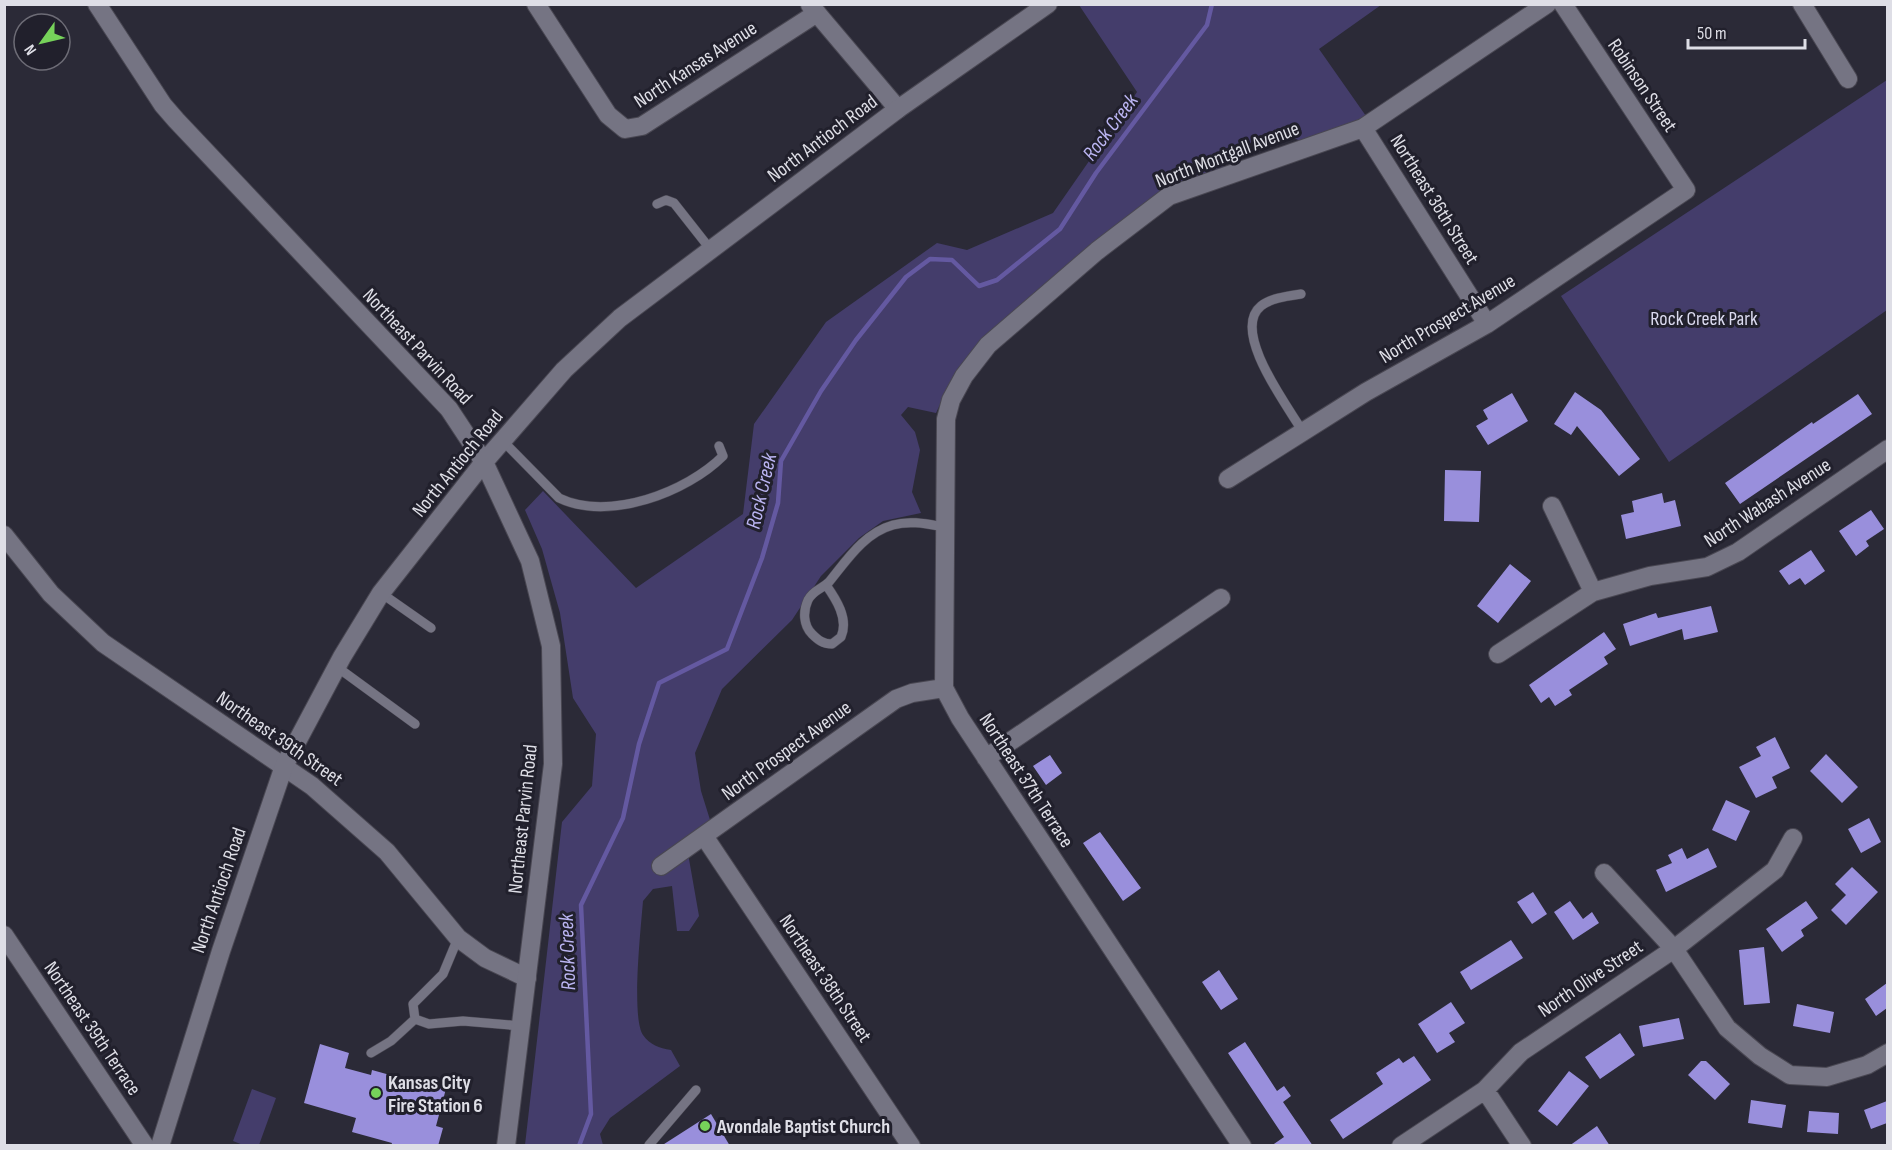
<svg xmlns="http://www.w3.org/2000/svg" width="1892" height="1150" font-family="'Sofia Sans Condensed',sans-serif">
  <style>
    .green { fill: #443d6b }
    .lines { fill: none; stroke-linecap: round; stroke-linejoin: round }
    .stream { stroke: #6459a1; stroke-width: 4.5 }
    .building { fill: #998fdc }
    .lane-casing { stroke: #494752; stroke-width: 10 }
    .street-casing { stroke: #494752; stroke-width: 20 }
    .secondary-casing { stroke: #494752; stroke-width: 20 }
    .lane { stroke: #757483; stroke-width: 9 }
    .street { stroke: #757483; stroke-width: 18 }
    .secondary { stroke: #757483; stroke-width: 18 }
    .poi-dot { fill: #76d25a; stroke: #21202c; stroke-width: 2 }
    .labels { text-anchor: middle; stroke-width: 6; stroke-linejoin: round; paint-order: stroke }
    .street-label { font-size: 20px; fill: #dedee6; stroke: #21202c }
    .park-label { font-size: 20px; fill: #dbdaef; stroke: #21202c }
    .poi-label { font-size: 20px; font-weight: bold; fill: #dedee6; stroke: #21202c; text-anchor: start }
    .water-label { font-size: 21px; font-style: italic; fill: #bbb5f2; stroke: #21202c }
  </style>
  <rect width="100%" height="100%" fill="#2b2a37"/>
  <path class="green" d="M1079,5H1381L1319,49L1366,116L1352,126L1300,141L1283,132L1233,149L1223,167L1168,189L982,340L956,371L936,413L908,407L901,415L915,432L920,450L912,492L921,513L883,521L859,538L821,576L792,620L722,689L695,753L701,791L711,823L686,842L699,916L689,931H677L672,886L653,889L643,901C641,927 631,1017 643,1035C650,1045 659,1048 671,1050L680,1066L610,1118L600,1134L603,1145H525L562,822L592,786L596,734L573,698L560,613L542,549L525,510L543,491L636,588L743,514L754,424L826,322L937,243L967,250L1053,213L1137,92Z
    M1887,80V310L1669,462L1561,296Z
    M252,1089L276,1098L259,1145H243L233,1141Z"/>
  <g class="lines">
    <path class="stream" d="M579,1146L591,1114L581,905L623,818L639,744L659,683L727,649L762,558L778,503L781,461L821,391L856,340L906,277L930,259L952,260L979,286L997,280L1060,229L1096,173L1207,25L1212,4"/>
  </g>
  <path class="building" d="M1575,392L1601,410L1640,459L1619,476L1577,426L1571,435L1554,424Z
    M1512,393L1528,421L1488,445L1476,426L1488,419L1483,410Z
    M1858,394L1872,414L1740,504L1725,483L1812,422L1813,424Z
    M1445,470L1481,471L1479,522L1444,521Z
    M1662,493L1664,503L1675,500L1681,526L1626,539L1621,515L1634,512L1632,501Z
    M1871,510L1884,529L1866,541L1869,546L1856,556L1839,531Z
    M1811,550L1825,571L1805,585L1800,578L1789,585L1779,571Z
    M1510,564L1531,581L1498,623L1477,606Z
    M1711,606L1718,632L1684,640L1682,629L1630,646L1623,624L1656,613L1658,618Z
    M1604,632L1616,649L1604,657L1608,664L1569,690L1572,695L1555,706L1549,697L1541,703L1529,685Z
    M1775,737L1790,768L1772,777L1777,788L1756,798L1739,767L1761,756L1756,747Z
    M1826,754L1858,787L1842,803L1810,771Z
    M1050,755L1062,773L1046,785L1033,766Z
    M1726,800L1750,811L1736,841L1712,830Z
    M1869,818L1881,842L1861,853L1848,829Z
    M1100,832L1141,888L1123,901L1083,843Z
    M1682,848L1687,859L1708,848L1717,867L1666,892L1656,870L1672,863L1668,855Z
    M1852,867L1878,892L1846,925L1831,910L1846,895L1835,884Z
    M1533,892L1547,914L1532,924L1517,902Z
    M1570,901L1583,919L1592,912L1599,923L1573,940L1554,912Z
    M1806,901L1818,918L1801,930L1804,936L1782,952L1766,929Z
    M1511,940L1523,958L1471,990L1460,972Z
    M1764,947L1770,1003L1744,1005L1739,950Z
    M1219,970L1238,999L1221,1010L1202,982Z
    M1887,983V1008L1876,1016L1865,999Z
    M1451,1002L1465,1023L1449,1033L1455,1042L1437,1053L1418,1024Z
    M1797,1004L1834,1012L1830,1033L1793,1026Z
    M1679,1018L1684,1039L1643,1047L1639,1026Z
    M1620,1033L1635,1055L1600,1079L1585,1057Z
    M1245,1042L1277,1091L1284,1086L1291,1096L1283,1102L1313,1146H1271L1284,1137L1228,1053Z
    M320,1044L349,1053L345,1068L371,1075L372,1070L426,1085L428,1080L447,1085L436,1126L443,1128L438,1146H391L392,1143L352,1132L356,1118L304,1103Z
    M1414,1056L1431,1080L1343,1139L1330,1120L1383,1084L1376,1073L1399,1058L1403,1063Z
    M1701,1061H1706L1730,1084L1715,1100L1688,1075Z
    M1569,1071L1589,1086L1557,1126L1538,1111Z
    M1751,1100L1786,1105L1782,1128L1748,1123Z
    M1887,1101V1123L1871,1129L1864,1110Z
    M1809,1111L1839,1113L1838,1134L1807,1132Z
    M711,1114L730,1146H661Z
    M1597,1126L1610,1146H1569Z"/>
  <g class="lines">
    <defs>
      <path id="lane" d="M657,204L666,200L674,203L711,250
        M1301,294C1288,296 1271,298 1261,306C1230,331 1289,408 1303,432
        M503,441L559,498C609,522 687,492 723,456L719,446
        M826,585C836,599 849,619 841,637L832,644C823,644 818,640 812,634C803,625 803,611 808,600C813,590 822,589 829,582C847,560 864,533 893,525C910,520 927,524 944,527
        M381,593L431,628
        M337,667L415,724
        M458,938L443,974L413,1004L415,1019L429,1024L463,1021L521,1026
        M371,1053L391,1041L415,1019
        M649,1145L696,1090"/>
      <path id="street" d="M536,4L608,115L625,129L642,126L817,13
        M1802,4L1848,79
        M810,5L898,109
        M1363,128L1487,324
        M1228,479L1366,392L1487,324L1686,190L1563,4
        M1552,506L1593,592
        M4,535L51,594L103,643L312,786L387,852L458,938L485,958L527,978
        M1498,654L1593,592L1650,576L1707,567L1738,552L1888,449
        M986,758L1221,598
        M704,836L911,1146
        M661,866L896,699L912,693L944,688
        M1604,873L1674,949L1727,1028L1760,1056L1790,1075L1827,1077L1867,1065L1888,1053
        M4,935L145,1146
        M1485,1090L1522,1146
        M1242,1146L960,718L944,688L946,419L951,400L964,376L988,345L1097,251L1169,196L1363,128L1547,4
        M1401,1146L1485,1090L1521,1052L1674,949L1775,870L1793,838"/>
      <path id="secondary" d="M97,4L163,105L176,120L449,409L484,462L530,561L551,646L553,764L506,1146
        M160,1146L221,951L284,766L342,657L381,593L484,462L564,370L620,318L898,109L1048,4"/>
    </defs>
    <use href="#lane" class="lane-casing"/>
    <use href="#street" class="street-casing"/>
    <use href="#secondary" class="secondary-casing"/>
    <use href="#lane" class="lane"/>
    <use href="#street" class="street"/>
    <use href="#secondary" class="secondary"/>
  </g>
  <g class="poi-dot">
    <circle cx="376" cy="1093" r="6"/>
    <circle cx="705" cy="1126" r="6"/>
  </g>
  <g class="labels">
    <g class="street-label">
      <text transform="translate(695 64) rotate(-33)" y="7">North Kansas Avenue</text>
      <text transform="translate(1643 85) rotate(56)" y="7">Robinson Street</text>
      <text transform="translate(822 138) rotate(-37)" y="7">North Antioch Road</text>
      <text transform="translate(1227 154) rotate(-21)" y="7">North Montgall Avenue</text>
      <text transform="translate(1435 199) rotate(58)" y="7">Northeast 36th Street</text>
      <text transform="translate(1447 318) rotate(-31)" y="7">North Prospect Avenue</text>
      <text transform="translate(418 346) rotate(47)" y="7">Northeast Parvin Road</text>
      <text transform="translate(457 463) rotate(-51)" y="7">North Antioch Road</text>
      <text transform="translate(1767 502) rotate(-33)" y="7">North Wabash Avenue</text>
      <text transform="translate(280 738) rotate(35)" y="7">Northeast 39th Street</text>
      <text transform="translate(786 750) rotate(-36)" y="7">North Prospect Avenue</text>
      <text transform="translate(1027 780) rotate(57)" y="7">Northeast 37th Terrace</text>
      <text transform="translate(522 819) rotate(-84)" y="7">Northeast Parvin Road</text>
      <text transform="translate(218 890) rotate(-71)" y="7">North Antioch Road</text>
      <text transform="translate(826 978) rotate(56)" y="7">Northeast 38th Street</text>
      <text transform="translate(1590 978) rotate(-34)" y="7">North Olive Street</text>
      <text transform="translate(93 1028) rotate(56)" y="7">Northeast 39th Terrace</text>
    </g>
    <g class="park-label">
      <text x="1704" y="325">Rock Creek Park</text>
    </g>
    <g class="poi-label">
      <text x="388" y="1089">Kansas City<tspan x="388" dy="23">Fire Station 6</tspan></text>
      <text x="717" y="1133">Avondale Baptist Church</text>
    </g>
    <g class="water-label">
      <text transform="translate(1110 127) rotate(-53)" y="7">Rock Creek</text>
      <text transform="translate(761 491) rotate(-77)" y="7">Rock Creek</text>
      <text transform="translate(567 952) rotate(-92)" y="7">Rock Creek</text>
    </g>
  </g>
  <rect width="1892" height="1150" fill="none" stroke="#dedee6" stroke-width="12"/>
  <g transform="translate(42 42) rotate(236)"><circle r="28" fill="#21202c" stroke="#6d6c76" stroke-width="1.5"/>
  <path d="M0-4.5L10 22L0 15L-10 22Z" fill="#76d25a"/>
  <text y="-9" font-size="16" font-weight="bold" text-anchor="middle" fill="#dedee6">N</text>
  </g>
  <path d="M1688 39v9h117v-9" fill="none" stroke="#dedee6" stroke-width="3"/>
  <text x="1697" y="39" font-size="18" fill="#dedee6" stroke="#21202c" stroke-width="4.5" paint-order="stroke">50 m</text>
</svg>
